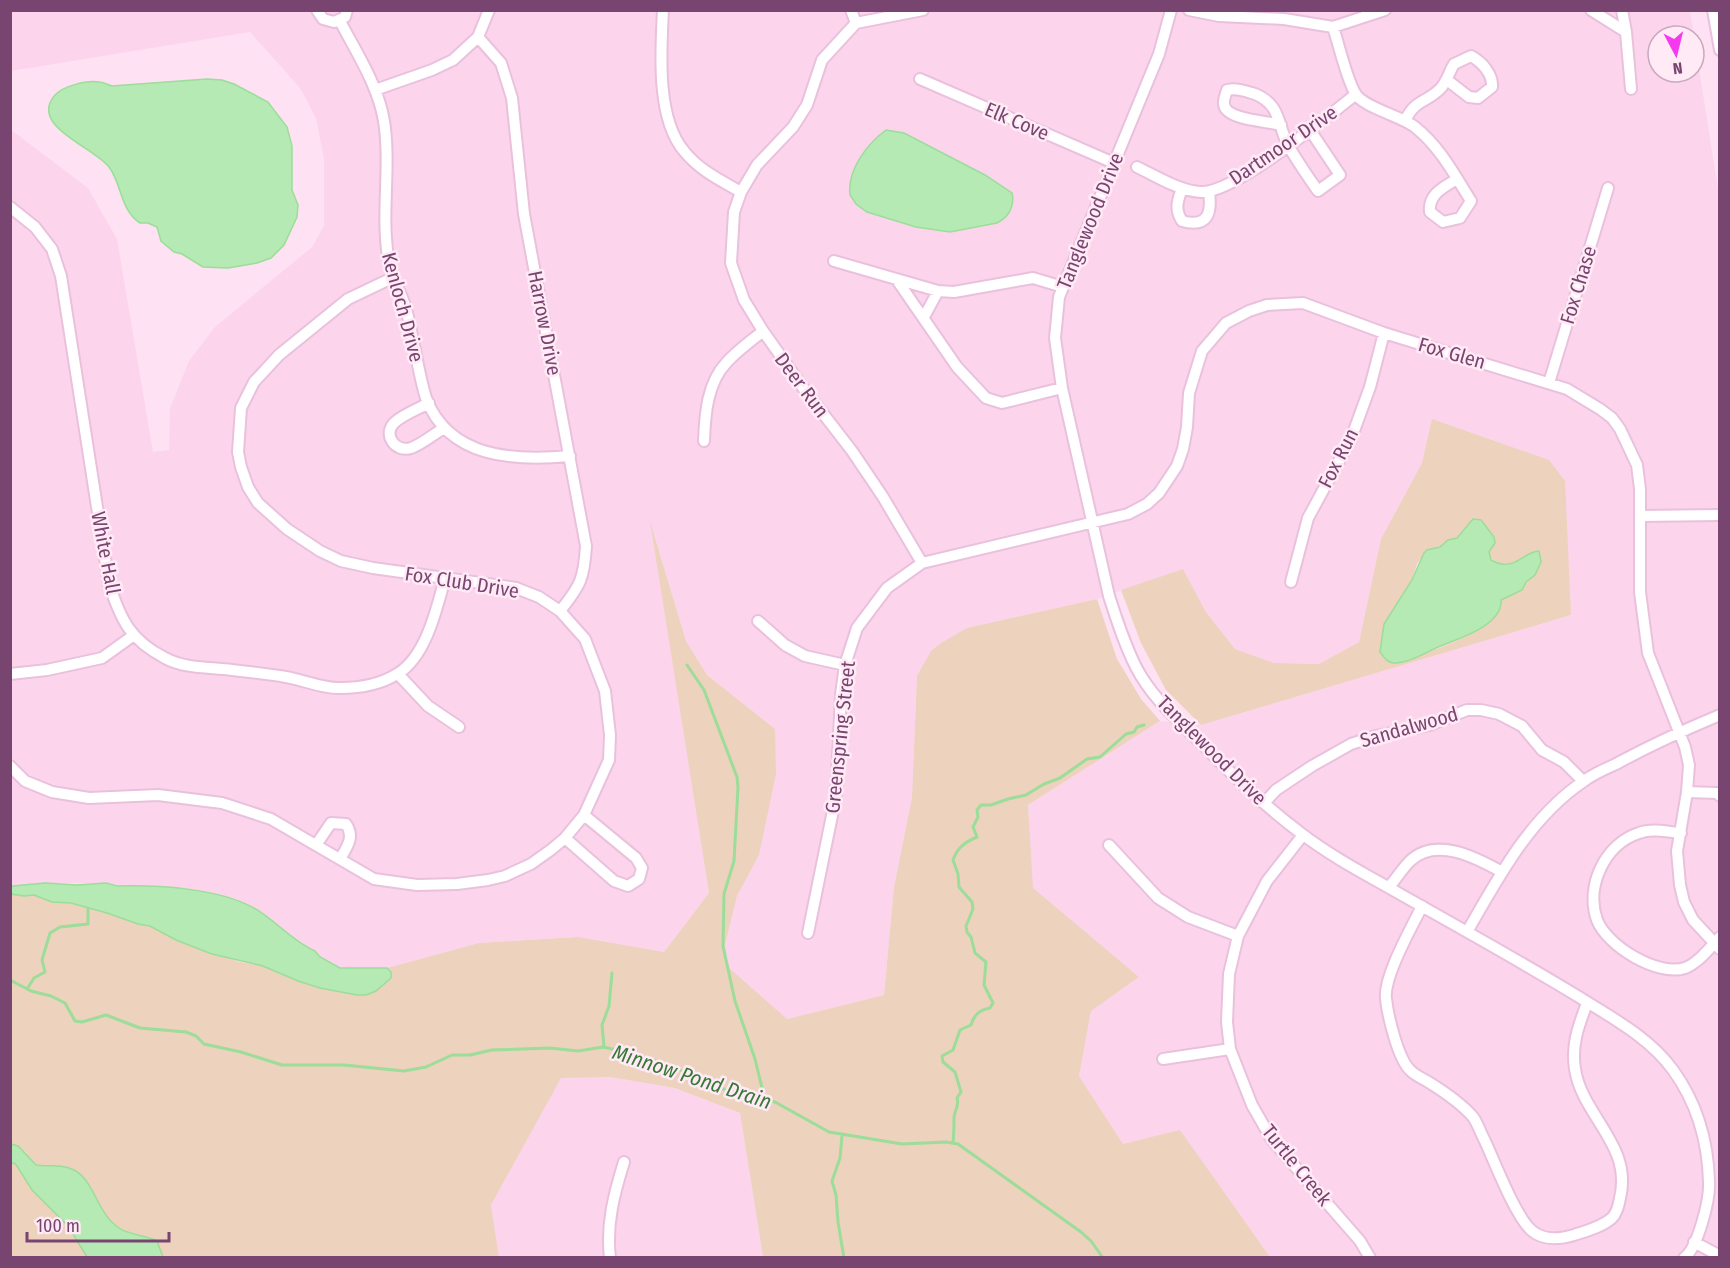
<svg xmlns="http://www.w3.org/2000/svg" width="1730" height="1268" font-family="'Fira Sans Condensed',sans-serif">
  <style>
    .residential { fill: #fcd5ed; fill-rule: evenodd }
    .green { fill: #edd2be; fill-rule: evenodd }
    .water { fill: #b6eab4; stroke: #9bdd99; stroke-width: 1.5 }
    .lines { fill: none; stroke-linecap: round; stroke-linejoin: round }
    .stream { stroke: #9bdd99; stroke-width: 3 }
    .minor-casing { stroke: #e9c1dd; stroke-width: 14 }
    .minor { stroke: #fff; stroke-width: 10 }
    .labels { text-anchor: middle; stroke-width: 5; stroke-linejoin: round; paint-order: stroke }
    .street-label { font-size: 20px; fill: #784570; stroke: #ffeaf6 }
    .water-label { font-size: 21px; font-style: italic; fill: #367935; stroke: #ffeaf6 }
  </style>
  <rect width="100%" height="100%" fill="#fee1f2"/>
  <path class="residential" d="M11,11H1690L1720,202L1719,1257H1270L1180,1131L1123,1144L1079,1076L1091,1011L1139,977L1032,888L1028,805L1160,721L1201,725L1571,615L1432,420L1422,463L1381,539L1359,642L1319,664L1274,663L1235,649L1206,612L1183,569L1097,599L967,628L917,676L912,797L894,887L884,995L786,1019L728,968L725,945L737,896L759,855L775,729L707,675L686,641L652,527L709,893L664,952L577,937L479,943L387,968L345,969L320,957L315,951L273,923L257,910L217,894L203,891L117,886L110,883H45L11,887L10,129L88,188L117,239L153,452L169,450L170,408L189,361L215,327L312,247L324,226V159L316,118L300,88L250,32L11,71ZM1658,36H1694V72H1658Z
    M561,1077H610L675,1088L740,1113L763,1257H499L491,1205Z"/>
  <path class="green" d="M1432,419L1549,460L1565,481L1571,615L1201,725L1166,690L1141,643L1121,590L1183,569L1206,612L1235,649L1274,663L1319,664L1359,642L1381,539L1422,463ZM1468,525L1494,546C1478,561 1506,566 1517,562C1523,560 1529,555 1534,551L1532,577L1526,582L1524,588L1501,600C1499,605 1498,613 1494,618C1479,635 1417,658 1394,663L1380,649L1383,642L1384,624L1412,580L1417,564L1427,550L1440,547L1448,540L1457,538Z
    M650,521L686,641L707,675L775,729L776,774L759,855L737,896L725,945L728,967L787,1019L884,995L894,887L912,797L917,676L931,651L941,643L967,628L1097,599L1117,659L1141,699L1160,721L1028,805L1033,888L1139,977L1091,1011L1079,1076L1123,1144L1180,1130L1270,1257H763L740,1113L675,1088L610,1077L561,1078L491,1205L499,1257H11L10,894L24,896L34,895L52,902L71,903L107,913L138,924L150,926L194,947L240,962L263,966L298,981L320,988L357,995L376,991L391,978V972L387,968L479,943L578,937L664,952L709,893Z"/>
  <path class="water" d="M207,79L222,80L234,84L268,102L287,127L292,146V190L298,205L297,217L284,245L271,258L257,263L228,268L203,267L182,254L174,252L161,241L157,227L148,223H140C120,210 122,184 109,167C94,147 28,126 55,95C63,86 87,80 99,82C103,82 108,85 112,86Z
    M886,130L904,133L985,175L1012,193C1015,206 1009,217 997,223L950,232L916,227L867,212L856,204L850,195C847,170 867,144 886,130Z
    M1473,519L1481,520L1494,537L1495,543L1489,552L1491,560C1515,573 1522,552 1539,551L1541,562L1535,575L1526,582L1522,590L1501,600C1503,626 1457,639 1438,647C1425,653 1409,663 1394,663C1387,663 1384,657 1380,652L1384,624L1412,580L1424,553L1427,550L1440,547L1448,540L1457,538Z
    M45,883L77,885L106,883L117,886C158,885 218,888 254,908C275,920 292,941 315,951L320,957L340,968H387L391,972V978L376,991L366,995H357L320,988L298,981L263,966L212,954L176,940L150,926L138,924L107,913L71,903L52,902L34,895L24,896L11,894V887L13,886Z
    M11,1144L18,1146L36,1165C47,1167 57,1164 69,1168C95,1176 94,1211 119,1228C129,1235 144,1235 155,1240L157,1241L163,1257H87L68,1226L32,1190L17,1166L14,1163H11Z"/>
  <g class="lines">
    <path class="stream" d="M687,665L704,690L737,777L738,787L734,861L724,894L723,946L735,1001L755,1059L763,1092L762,1099
      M10,980L31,991L51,996L65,1003L75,1021L82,1022L106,1015L140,1028L186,1032L196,1036L204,1044L241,1052L282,1065H344L404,1071L426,1067L452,1055H470L492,1050L550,1048L578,1051L603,1047L632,1053L676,1068L716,1087L775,1102L829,1132L902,1144L946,1142L958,1144L1081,1232L1091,1241L1103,1258
      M27,989L34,978L45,972L42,960L50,933L60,927L88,924V909
      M604,1047L602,1025L609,1006L612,973
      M842,1136L840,1158L832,1181L836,1195L838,1222L844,1258
      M953,1143C954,1133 954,1126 954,1118C954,1110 960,1106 957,1098L961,1092L955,1072L943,1062L942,1056L953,1050L960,1030L971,1025C974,1015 979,1010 990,1008L993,1003L984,985L986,962L975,953L971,937L967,932L966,926L973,909L972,902L959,887L958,874L953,860C957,848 965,842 977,837L973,827L978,817L977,810L981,805H991L1008,799L1026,795L1044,784L1060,778L1087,759L1100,757L1126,734L1134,732L1137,727L1144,725"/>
    <defs>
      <path id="minor" d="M317,10L323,19L334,22L345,17L347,10
        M663,10C661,51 656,118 684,151C699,170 720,180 741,192
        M851,10L856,23
        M1171,10L1159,54L1059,297L1055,338L1062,388L1109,596C1117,621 1128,655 1141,676C1157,702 1180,723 1202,744C1233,776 1266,807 1302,834C1332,857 1367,875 1400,894C1460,928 1520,961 1579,997C1612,1018 1649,1037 1673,1070C1697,1103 1708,1142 1709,1182C1710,1199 1698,1248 1684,1258
        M1189,10L1219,16L1284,19L1333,27L1385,10
        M1591,10L1626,32L1622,10
        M1713,10L1720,50
        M340,21C356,52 378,85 384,121C391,166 381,212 388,257C390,273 397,285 403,300C408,312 410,327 413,340C417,359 420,379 426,398C449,459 515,461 570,456
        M1333,27C1339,45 1346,77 1355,93C1362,107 1401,116 1415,127C1440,147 1454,174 1471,201L1460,218L1443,222L1430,212C1428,194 1444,187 1457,179
        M1626,32L1631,89
        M478,37L501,63L512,98L524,214L586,546C584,578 581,585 560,611
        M920,79L1114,163
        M375,90L432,70L453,60L478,37L489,10
        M1405,121C1415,99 1426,103 1440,89C1447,82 1449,72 1454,64L1471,56C1482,62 1493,74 1492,87L1478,98L1469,97L1447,80
        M1281,125C1267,121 1225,120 1224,104C1223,100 1226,94 1227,90C1237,88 1245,91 1255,94C1282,105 1277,126 1289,147C1298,162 1308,177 1318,191L1340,175L1310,130
        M1137,167C1156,176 1179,191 1201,192C1233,194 1327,117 1355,95
        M1182,188C1178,200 1174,209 1182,221C1208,228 1212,213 1209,192
        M10,207L35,227L52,249L61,276L109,584C121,620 130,640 165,658C185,669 210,667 232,670C250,672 268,674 286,677C304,680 323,689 340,688C359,688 381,684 397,674C426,657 437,608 445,578
        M834,261L938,291L954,292L1033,278L1063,287
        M897,280L957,367L986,398L1002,403L1062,388
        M924,317L938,291
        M1549,383L1608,188
        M429,403C418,409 404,414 395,422C382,434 395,453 411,448C422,444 434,434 444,428
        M704,441C705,414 707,383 727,362C738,350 751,341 763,331
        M1640,516L1720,515
        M922,563L883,497L852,451L804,389L763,331L744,300L731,263L734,212L741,192L757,165L793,127L807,105L822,60L856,23L923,10
        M1291,582L1308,518L1351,439L1370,387L1384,333
        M758,621L785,645L805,656L845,665
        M10,674L47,670L102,658L134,635
        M398,674L428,706L459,727
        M10,766L25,781L52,792L89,798L158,795L222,803L271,819L374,879L417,885L457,884L488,880L505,876L531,864L552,849L565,838L584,815L609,760L610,735L605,691L585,639L560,611L539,597L516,588L373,568L341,561L320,551L287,529L258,503L248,487L241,467L238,452L241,408L254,382L279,355L348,299L392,278
        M1687,792L1717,793L1720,796
        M1265,802L1276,790L1312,766L1351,744L1376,736L1430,725L1467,710H1481L1499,714L1522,726L1542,750L1564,762L1583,781
        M1681,833C1667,832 1652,828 1639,833C1605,844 1585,886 1597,920C1607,946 1658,977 1685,968C1698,963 1710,948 1720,937
        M1303,835L1267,881L1238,936L1229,974L1227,1022L1230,1049L1252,1105L1272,1140L1360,1241L1370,1258
        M565,838L614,881L628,886L639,879L642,868L636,858L584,815
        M316,845L331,823L346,824C355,837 347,847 340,859
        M1109,845L1158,898L1188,917L1238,936
        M1389,887C1396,879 1402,869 1410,861C1436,836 1477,858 1502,872
        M1422,906C1412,927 1383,977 1386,999C1388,1016 1398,1060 1411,1071C1416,1076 1424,1079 1430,1083C1446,1093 1461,1103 1473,1117C1478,1124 1481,1134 1485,1141C1495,1163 1515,1215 1531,1230C1543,1241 1561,1239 1574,1235C1586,1231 1602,1227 1612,1218C1616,1214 1619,1204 1620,1198C1633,1145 1582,1116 1575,1069C1571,1044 1579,1025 1587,1003
        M1467,932C1498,878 1530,817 1584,781C1593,774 1605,769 1616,764C1649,746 1684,730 1720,715
        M808,933L836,796L841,695L845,665L857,628L887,588L922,563L1128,514L1147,504L1159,493L1177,466L1183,449L1187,427L1189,393L1202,351L1226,323L1249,311L1267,305L1303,303L1384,333L1567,389L1600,409L1612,418L1620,429L1637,465L1640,489V592L1648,653L1685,747L1689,765L1687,792L1677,851L1680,885L1684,902L1693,920L1720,949
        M1163,1059L1230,1049
        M1694,1242L1720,1256
        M610,1258C606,1224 614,1194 624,1162"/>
    </defs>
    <use href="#minor" class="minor-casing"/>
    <use href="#minor" class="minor"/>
  </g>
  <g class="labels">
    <g class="street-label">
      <text transform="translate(1017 121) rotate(23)" y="7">Elk Cove</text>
      <text transform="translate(1283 145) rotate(-34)" y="7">Dartmoor Drive</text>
      <text transform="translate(1090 221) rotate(-68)" y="7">Tanglewood Drive</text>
      <text transform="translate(1578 285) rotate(-73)" y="7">Fox Chase</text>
      <text transform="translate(403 307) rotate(75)" y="7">Kenloch Drive</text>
      <text transform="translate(545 323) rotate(79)" y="7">Harrow Drive</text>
      <text transform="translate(1452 353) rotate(16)" y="7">Fox Glen</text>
      <text transform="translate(802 385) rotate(53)" y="7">Deer Run</text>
      <text transform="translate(1338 458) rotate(-63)" y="7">Fox Run</text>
      <text transform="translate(106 553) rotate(79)" y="7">White Hall</text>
      <text transform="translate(462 582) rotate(9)" y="7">Fox Club Drive</text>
      <text transform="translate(1409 727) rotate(-16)" y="7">Sandalwood</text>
      <text transform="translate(840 737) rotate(-84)" y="7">Greenspring Street</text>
      <text transform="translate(1212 750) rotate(45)" y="7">Tanglewood Drive</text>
      <text transform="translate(1297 1165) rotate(51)" y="7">Turtle Creek</text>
    </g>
    <g class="water-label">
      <text transform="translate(692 1077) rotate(18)" y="7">Minnow Pond Drain</text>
    </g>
  </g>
  <rect width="1730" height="1268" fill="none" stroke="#784570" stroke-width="24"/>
  <g transform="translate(1676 54) rotate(173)"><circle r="28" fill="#ffeaf6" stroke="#c9a8c0" stroke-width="1.5"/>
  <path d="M0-4.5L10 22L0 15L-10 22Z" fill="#f53aee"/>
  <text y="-9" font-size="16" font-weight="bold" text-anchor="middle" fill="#784570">N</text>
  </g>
  <path d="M27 1232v9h142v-9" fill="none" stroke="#784570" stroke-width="3"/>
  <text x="36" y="1232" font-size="18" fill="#784570" stroke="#ffeaf6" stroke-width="4.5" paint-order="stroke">100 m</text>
</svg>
